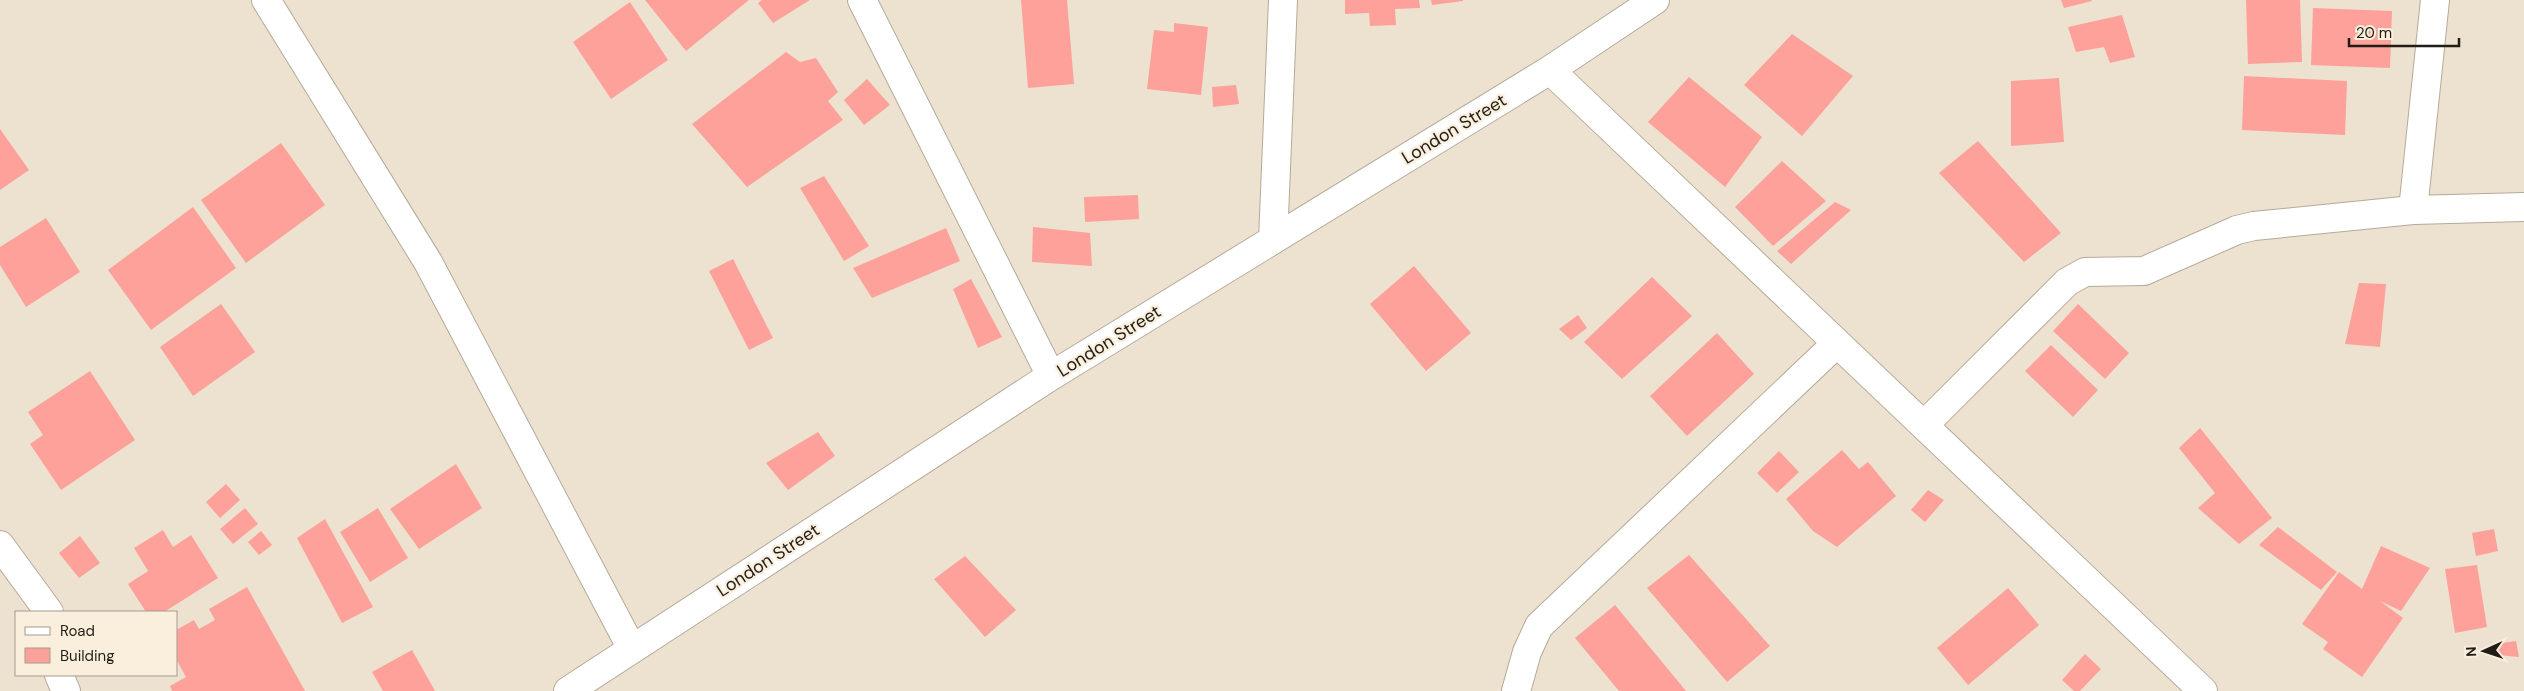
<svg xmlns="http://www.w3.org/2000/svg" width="2524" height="691" font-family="'DM Sans',sans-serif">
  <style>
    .building { fill: #fda19a }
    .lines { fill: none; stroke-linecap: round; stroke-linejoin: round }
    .street-casing { stroke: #b5aa99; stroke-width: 30 }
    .street { stroke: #fff; stroke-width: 28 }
    .labels { text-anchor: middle; stroke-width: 4.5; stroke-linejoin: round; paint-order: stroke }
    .street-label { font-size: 18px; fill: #211d16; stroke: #faefdc }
  </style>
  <rect width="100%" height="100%" fill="#ede2cf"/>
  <path class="building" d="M645,0H749L686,51Z
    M762,0H810L773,23L758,3Z
    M1021,0H1067L1074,84L1028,88Z
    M1345,0H1419L1420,8L1395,9L1396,25L1370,26L1369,13L1345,14Z
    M1431,0H1463V1L1432,5Z
    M2061,0H2091L2092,1L2064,8Z
    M2246,0H2300L2302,62L2248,64Z
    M630,2L668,60L611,99L573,42Z
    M2313,8L2392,11L2390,68L2311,65Z
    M2122,15L2135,57L2110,63L2104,47L2076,52L2068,27Z
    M1174,23L1208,27L1201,95L1147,89L1154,30L1174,32Z
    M1792,34L1853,76L1802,136L1744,85Z
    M786,52L800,62L816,58L838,92L828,101L843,120L747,187L692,124Z
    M2244,76L2347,81L2345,135L2242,130Z
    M1689,77L1762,137L1725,187L1648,122Z
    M2059,78L2064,142L2011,146V81Z
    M867,79L890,105L864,125L844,100Z
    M1236,85L1239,104L1213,107L1212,87Z
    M0,129L29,170L0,190Z
    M1978,141L2061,233L2024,262L1939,173Z
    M281,143L325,205L246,263L201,200Z
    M1782,161L1826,201L1773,246L1735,207Z
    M824,176L869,246L844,261L800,188Z
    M1138,195L1139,219L1085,222L1084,197Z
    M1835,202L1851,210L1791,264L1777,251Z
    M193,207L236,268L151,330L108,270Z
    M46,218L80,272L26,307L0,265V247Z
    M1033,227L1090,233L1092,266L1032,262Z
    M946,228L960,261L872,298L853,268Z
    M733,259L773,338L749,350L709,271Z
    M1414,266L1471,333L1426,371L1370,304Z
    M1652,277L1692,316L1622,379L1584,342Z
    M971,279L1002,337L978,348L953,289Z
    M2359,283L2386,284L2380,347L2345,344Z
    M221,304L255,352L193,396L160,347Z
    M2078,304L2129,353L2105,379L2053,331Z
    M1578,315L1587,328L1571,340L1559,329Z
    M1717,333L1754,374L1687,436L1650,396Z
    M2051,345L2098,390L2073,417L2025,371Z
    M90,371L135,440L61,490L30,444L43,435L28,412Z
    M2200,428L2272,518L2239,544L2198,508L2215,493L2179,448Z
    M818,432L835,456L788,490L766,463Z
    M1842,450L1859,469L1868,462L1896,496L1837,547L1813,531L1786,499Z
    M1779,451L1799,472L1777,493L1757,473Z
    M456,464L482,508L419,549L390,509Z
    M226,484L240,500L220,518L206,502Z
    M1928,490L1944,500L1925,522L1911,510Z
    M245,508L258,524L233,544L220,529Z
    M378,508L408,558L370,582L340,532Z
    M325,519L373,607L342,623L297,538Z
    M2278,527L2337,572L2321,590L2259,545Z
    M2494,529L2498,551L2476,556L2472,533Z
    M163,530L173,547L191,535L218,578L164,612H146L128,584L148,571L134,548Z
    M261,531L272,545L259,555L248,542Z
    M80,536L100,563L79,578L59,553Z
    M2381,546L2430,568L2401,611L2380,601L2403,618L2362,677L2323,649L2328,642L2302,624L2339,572L2362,589Z
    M1689,555L1770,646L1727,682L1647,588Z
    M965,556L1016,610L985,637L934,579Z
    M2477,565L2487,627L2455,633L2445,569Z
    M247,587L305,691H172L170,686L186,677L176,659V630L194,620L199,629L215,620L209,609Z
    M2008,588L2039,625L1968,685L1937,648Z
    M1615,605L1686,691H1619L1575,638Z
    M2516,641L2519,657L2497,655L2495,644Z
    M412,650L435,691H383L372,672Z
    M2085,654L2101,669L2080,691H2074L2062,680Z"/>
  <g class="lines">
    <defs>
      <path id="street" d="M266,0L428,262L632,649
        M862,0L1051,376
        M1550,70L2203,691
        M2413,210L2435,0
        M1273,240L1283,0
        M1924,425L2067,282L2085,272L2144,271L2237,230L2254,226L2413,210L2524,207
        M0,545L49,612
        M59,675L66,691
        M568,691L1051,376L1550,70L1655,0
        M1516,691L1527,652L1539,626L1837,343"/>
    </defs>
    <use href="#street" class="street-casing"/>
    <use href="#street" class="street"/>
  </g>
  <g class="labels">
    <g class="street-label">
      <text transform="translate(1454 129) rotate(-31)" y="6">London Street</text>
      <text transform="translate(1109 341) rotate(-32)" y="6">London Street</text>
      <text transform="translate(768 560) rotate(-33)" y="6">London Street</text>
    </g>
  </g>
  <rect x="15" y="611" width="162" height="65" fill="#faefdc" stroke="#a39b8d"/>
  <rect x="25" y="627" width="25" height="8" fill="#ffffff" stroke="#a39b8d"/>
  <text x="60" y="636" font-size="15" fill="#211d16">Road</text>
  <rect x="25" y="648" width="25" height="15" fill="#fda19a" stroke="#a39b8d"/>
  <text x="60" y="661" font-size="15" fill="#211d16">Building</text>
  <g transform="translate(2484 651) rotate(267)" stroke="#faefdc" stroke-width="4" paint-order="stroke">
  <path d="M0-4L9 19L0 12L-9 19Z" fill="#211d16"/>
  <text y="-8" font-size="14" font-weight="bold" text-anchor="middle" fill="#211d16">N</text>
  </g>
  <path d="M2349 38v8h110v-8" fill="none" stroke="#211d16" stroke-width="2.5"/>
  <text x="2356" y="38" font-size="15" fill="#211d16" stroke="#faefdc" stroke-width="4" paint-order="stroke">20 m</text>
</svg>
